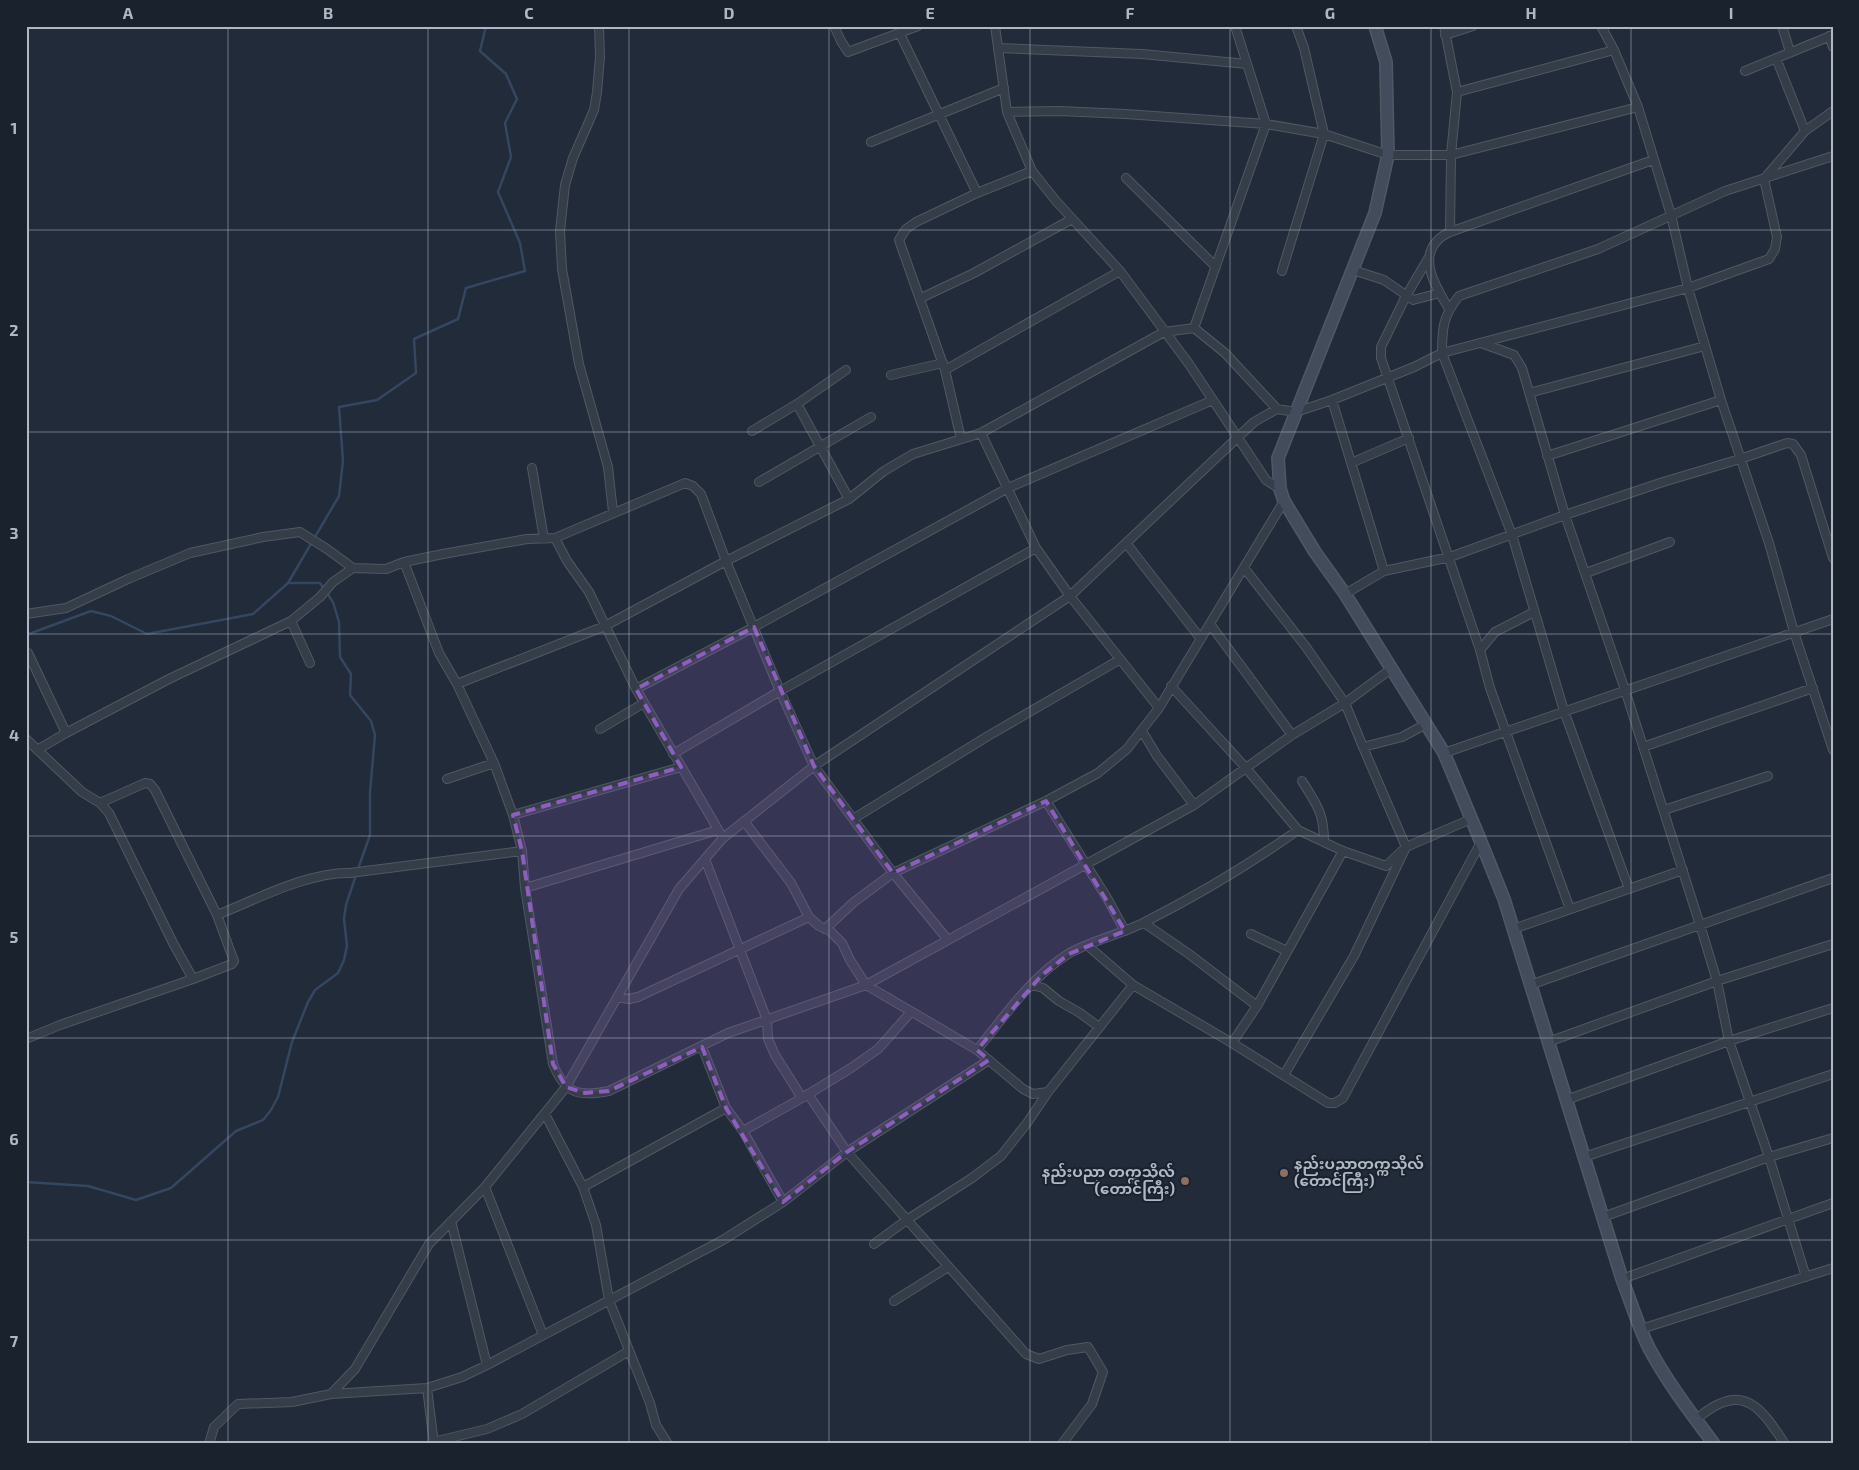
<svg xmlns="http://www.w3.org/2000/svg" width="1859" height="1470" font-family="'Exo 2','Noto Sans Myanmar',sans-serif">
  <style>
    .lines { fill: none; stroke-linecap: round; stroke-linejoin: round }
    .stream { stroke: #354660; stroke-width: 2.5 }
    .street-casing { stroke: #505864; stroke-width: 10 }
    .secondary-casing { stroke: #505864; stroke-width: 14 }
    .street { stroke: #353d49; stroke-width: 8 }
    .secondary { stroke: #434c5c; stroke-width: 11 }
    .marked { fill: #8e5dc1; fill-opacity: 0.2; stroke: #8e5dc1; stroke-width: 4; stroke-dasharray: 10 6; stroke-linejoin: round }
    .grid { fill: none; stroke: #b0b8c5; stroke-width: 1; stroke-opacity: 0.55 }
    .education-dot { fill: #8d6e63; stroke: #1a222e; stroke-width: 2 }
    .labels { text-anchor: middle; stroke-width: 4; stroke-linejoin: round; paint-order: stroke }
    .poi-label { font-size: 15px; font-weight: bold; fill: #b0b8c5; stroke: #1a222e; text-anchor: start }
    .neatline { fill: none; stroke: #b0b8c5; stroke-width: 2 }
    .grid-label { font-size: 16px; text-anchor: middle; font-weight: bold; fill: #b0b8c5 }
  </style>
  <rect width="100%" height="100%" fill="#212b39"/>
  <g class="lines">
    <path class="stream" d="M288,583H320L333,602L339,622L340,657L351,674L350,695L371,721L375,735L370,792V835L358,869
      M26,635L91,611L111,616L147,634L253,614L288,583L339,496L343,461L339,407L377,400L416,373L414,339L458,319L466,288L525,271L520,243L498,192L511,157L505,123L517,99L506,74L480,51L486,26
      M26,1182L88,1186L136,1200L171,1188L236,1131L263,1120L271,1110L278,1097L292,1042L308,1002L315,990L338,973L344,960L347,946L344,919L346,905L356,875"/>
    <defs>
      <path id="street" d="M599,26L600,57L597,92L594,110L573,158L565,185L560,231L562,269L579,364L608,467L613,512
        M834,26L841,41L848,52L918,26
        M995,26L1007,112L1032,171L1056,201L1120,271L1189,364L1266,480L1280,489
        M1235,26L1266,124L1194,328L1225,353L1277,409
        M1444,26L1457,92L1451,155L1450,232
        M1601,26L1614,50L1638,107L1671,215L1688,288L1721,400L1769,543L1794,632L1833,750
        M1782,26L1790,52
        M900,34L977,193
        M1445,35L1473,26
        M1829,36L1833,47
        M999,48L1142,54L1247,64
        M1776,58L1805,131
        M1745,71L1833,35
        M1457,92L1614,50
        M1007,112L1059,111L1126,114L1266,124L1324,134L1388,155H1451L1638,107
        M871,142L1004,88
        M1126,178L1216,267
        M1429,257L1406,296L1381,347V358L1480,650L1490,688L1570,909
        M1353,270L1384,280L1413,300L1440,293
        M1282,271L1324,134L1304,48L1296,26
        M921,298L974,273L1072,219
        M1449,309C1438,290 1418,261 1437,241C1440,237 1446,234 1450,232L1653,160
        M1481,343L1514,355L1522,368L1565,515L1625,690L1700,925L1717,981L1729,1041L1769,1157L1806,1277
        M945,370L1120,271
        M891,375L943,363
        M1529,393L1705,346
        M1332,400L1384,571
        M797,404L849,499
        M752,431L797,404L846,370
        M981,433L1036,548L1070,596L1159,708
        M961,439L945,370L899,240L906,229L916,222L977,193L1032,171
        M1547,456L1721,400
        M1351,463L1409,438
        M532,468L544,539
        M759,482L871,417
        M555,538L685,483L693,486L701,494L726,561L780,691L814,766L893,873L948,940
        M1126,543L1201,639
        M404,562L439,653L457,684L494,763L447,779
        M1245,569L1306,647L1345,703L1363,747
        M1586,573L1670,542
        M1345,594L1384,571L1450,557L1565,515L1663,482L1740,459L1787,443L1793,444L1801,455L1833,558
        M26,614L66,608L128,579L190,553L263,537L300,532L327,549L353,568L386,569L404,562L443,554L527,539L555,538L567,561L589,592L636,689L723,838
        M291,621L310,663
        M1210,624L1292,735
        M1480,650L1495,632L1534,612
        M28,653L66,733
        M457,684L605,626L726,561L849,499L884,471L913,454L981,433L1164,332L1194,328
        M1171,686L1246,768L1298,830L1343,851L1386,866L1406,847L1471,819
        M636,689L754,627L1008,488L1213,400
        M600,729L644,703
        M1142,731L1157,756L1194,805
        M26,739L82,792L100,803L109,813L173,943L193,979L232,964L234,961L217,915
        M1643,747L1813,688
        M37,750L66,733L169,679L291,621L320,597L333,582L353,568
        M1444,753L1833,619
        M673,754L780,691L1036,548
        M494,763L513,815
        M681,767L513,815L522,851L525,888L553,1064C565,1094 579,1097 609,1091L728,1033L866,985L1194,805L1292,735L1345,703L1391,669
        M1302,781C1317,805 1324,813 1324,842
        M1046,801L1107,898L1125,931
        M100,803L145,783L150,784L155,790L217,915C257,899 308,872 350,873L522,851
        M1664,810L1768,776
        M853,819L988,736L1119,660
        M744,821L791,883L809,917L819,926L830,931L842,943L850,960L866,985L977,1050L1023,1089L1033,1094L1048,1092L1133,985
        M705,859L767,1020L768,1039L775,1055L802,1098
        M525,888L718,830
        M1629,889L1564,711L1512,535L1442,353L1688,288L1769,259L1775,249L1777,237L1764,179L1805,131L1833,111
        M1144,923L1189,954L1257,1006
        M825,929L854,902L893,873L1046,801L1098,773L1127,749L1159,708L1284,501
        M1513,929L1683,870
        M1251,934L1287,951
        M1088,946L1133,985L1232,1043L1257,1006L1343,851
        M1032,985L1043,988L1059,1001L1080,1013L1099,1027
        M1530,985L1833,878
        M617,997L629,999L638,997L809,917
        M26,1039L60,1025L193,979
        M1548,1042L1717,981L1833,944
        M1232,1043L1328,1103H1335L1343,1098L1481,842
        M702,1047L726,1108L743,1131L783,1202
        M977,1050C1004,1017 1031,977 1068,954C1090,941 1122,934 1145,922C1198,895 1250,864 1298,830
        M1284,1075L1354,956L1406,847L1363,747L1402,737L1426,724
        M808,1094L847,1152L1026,1354L1039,1359L1067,1350L1088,1347L1103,1372L1092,1404L1062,1444
        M1566,1100L1729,1041L1833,1008
        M545,1114L583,1187L596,1225L609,1300L650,1403L656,1425L668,1444
        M743,1131L802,1098L851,1068L878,1049L911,1012
        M1584,1157L1833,1074
        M485,1187L543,1335
        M583,1187L726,1108
        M1603,1217L1769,1157L1833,1138
        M451,1221L487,1365
        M874,1244L908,1219L972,1178L1001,1156L1027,1123L1048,1092
        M1622,1279L1833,1203
        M894,1301L948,1267
        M1641,1329L1833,1268
        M427,1388L434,1444
        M331,1394L427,1388L462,1377L487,1365L723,1240L783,1202L847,1152L989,1060
        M1696,1419C1703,1414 1711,1407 1719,1404C1752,1388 1769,1421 1785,1444
        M433,1442L487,1429L522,1414L629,1351
        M209,1444L214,1427L238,1404L292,1402L331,1394L355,1369L429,1244L485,1187L566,1087L679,889L723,838L814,766L1070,596L1254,422L1277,409L1296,412L1332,400L1414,367L1442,353C1442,328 1443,316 1459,296L1598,249L1725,191L1833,156"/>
      <path id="secondary" d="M1375,26L1386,62L1388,155L1375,213L1278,458L1280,489L1284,501L1315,552L1345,594L1444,753L1481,842L1504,899L1622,1279C1631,1302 1638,1326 1649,1348C1667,1382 1691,1413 1714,1444"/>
    </defs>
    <use href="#street" class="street-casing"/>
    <use href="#secondary" class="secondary-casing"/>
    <use href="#street" class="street"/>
    <use href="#secondary" class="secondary"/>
  </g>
  <path class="marked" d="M754,627L814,766L893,873L1046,801L1125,931L1069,954L1042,975L977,1050L989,1060L847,1152L783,1202L726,1108L702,1047L609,1091L585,1093L566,1087L553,1064L522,851L513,815L681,767L636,689Z"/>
  <path class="grid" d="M228,26V1444M428,26V1444M629,26V1444M829,26V1444M1030,26V1444M1230,26V1444M1431,26V1444M1631,26V1444M26,230H1833M26,432H1833M26,634H1833M26,836H1833M26,1038H1833M26,1240H1833"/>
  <g class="education-dot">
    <circle cx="1284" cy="1173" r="5"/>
    <circle cx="1185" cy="1181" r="5"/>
  </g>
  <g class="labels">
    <g class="poi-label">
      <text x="1294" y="1169">နည်းပညာတက္ကသိုလ်<tspan x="1294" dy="17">(တောင်ကြီး)</tspan></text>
      <text x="1175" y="1177" text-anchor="end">နည်းပညာ တက္ကသိုလ်<tspan x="1175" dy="17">(တောင်ကြီး)</tspan></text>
    </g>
  </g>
  <rect width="1859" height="1470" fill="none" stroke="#1a222e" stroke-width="55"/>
  <rect x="28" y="28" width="1804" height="1414" class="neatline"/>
  <g class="grid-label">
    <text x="128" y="19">A</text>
    <text x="328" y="19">B</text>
    <text x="529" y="19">C</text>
    <text x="729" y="19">D</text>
    <text x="930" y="19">E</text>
    <text x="1130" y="19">F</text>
    <text x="1330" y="19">G</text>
    <text x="1531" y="19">H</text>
    <text x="1731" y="19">I</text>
    <text x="14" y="134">1</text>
    <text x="14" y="336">2</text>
    <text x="14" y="539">3</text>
    <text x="14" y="741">4</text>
    <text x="14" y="943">5</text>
    <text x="14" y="1145">6</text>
    <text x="14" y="1347">7</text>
  </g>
</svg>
